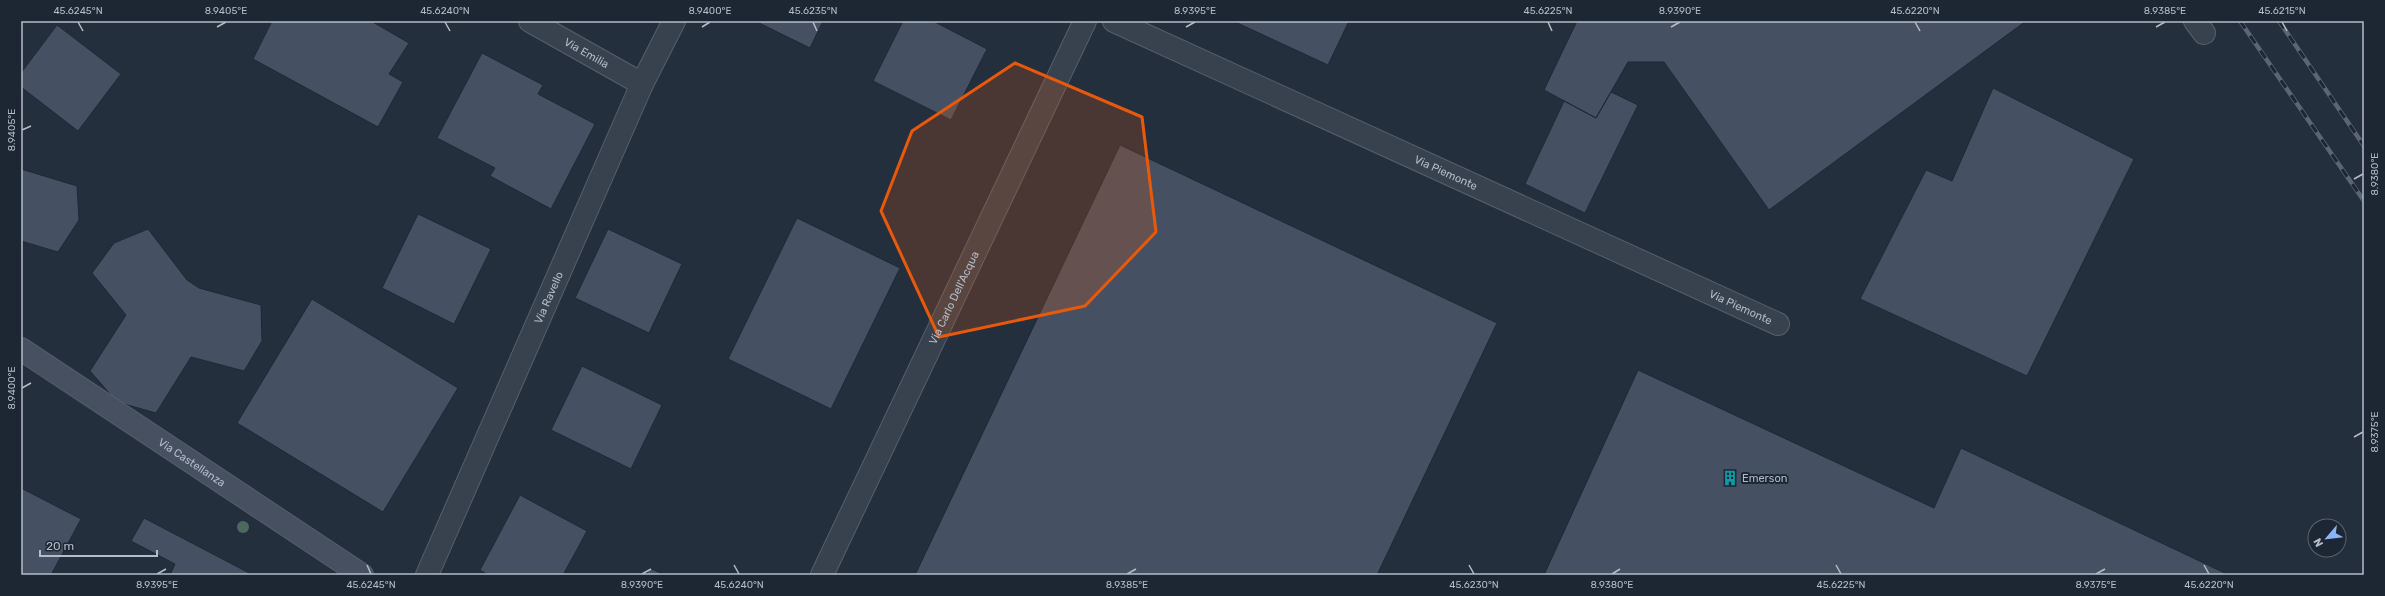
<svg xmlns="http://www.w3.org/2000/svg" width="2385" height="596" font-family="Rubik,sans-serif">
  <style>
    .building { fill: #455162; stroke: #1f2835 }
    .lines { fill: none; stroke-linecap: round; stroke-linejoin: round }
    .street-casing { stroke: #565f6c; stroke-width: 24 }
    .secondary-casing { stroke: #565f6c; stroke-width: 24 }
    .street { stroke: #38414e; stroke-width: 22 }
    .secondary { stroke: #465061; stroke-width: 22 }
    .rail-casing { stroke: #5a6575; stroke-width: 4.5 }
    .rail { stroke: #1d2633; stroke-width: 3; stroke-dasharray: 9; stroke-linecap: butt }
    .tree { fill: #4b6a5d }
    .marked { fill: #e8590c; fill-opacity: 0.2; stroke: #e8590c; stroke-width: 3; stroke-linejoin: round }
    .ticks { fill: none; stroke: #b4bcc9; stroke-width: 1.5 }
    .labels { text-anchor: middle; stroke-width: 4; stroke-linejoin: round; paint-order: stroke }
    .street-label { font-size: 11px; fill: #b4bcc9; stroke: #1d2633 }
    .poi-label { font-size: 11px; fill: #b4bcc9; stroke: #1d2633; text-anchor: start }
    .neatline { fill: none; stroke: #b4bcc9; stroke-width: 1.5 }
    .ticks-label { font-size: 10px; text-anchor: middle; fill: #b4bcc9 }
  </style>
  <rect width="100%" height="100%" fill="#242f3e"/>
  <path class="building" d="M272,21H371L409,43L389,74L403,82L378,127L253,59Z
    M755,21H823L810,48Z
    M903,21H933L987,49L951,120L873,81Z
    M1233,21H1349L1328,65Z
    M1577,21H2026L1769,210L1664,62H1628L1596,118L1544,90Z
    M57,25L121,74L78,131L21,87V73Z
    M482,53L543,85L538,94L595,124L551,209L490,176L495,168L437,138Z
    M1993,88L2134,159L2027,376L1860,299L1926,170L1952,181Z
    M1611,92L1638,105L1585,213L1525,184L1564,101L1596,118Z
    M1120,145L1497,323L1377,575H915Z
    M21,169L77,186L79,220L58,252L21,241Z
    M418,214L491,249L454,324L382,288Z
    M797,218L900,268L831,409L728,359Z
    M148,229L187,280L199,288L261,305L262,341L244,371L191,357L156,413L117,402L90,371L126,315L92,273L114,243Z
    M608,229L682,264L649,333L575,298Z
    M312,299L458,388L383,512L237,423Z
    M582,366L662,405L631,469L551,430Z
    M1638,370L1934,508L1961,448L2229,575H1544Z
    M21,488L81,519L51,575H21Z
    M520,495L587,531L563,575H488L480,570Z
    M144,518L253,575H170L175,564L131,541Z
    M650,568L664,575H646Z"/>
  <g class="lines">
    <defs>
      <g id="street">
        <path id="s1" d="M530,21L642,84"/>
        <path id="s2" d="M1114,21L1778,324"/>
        <path d="M2195,21L2204,33"/>
        <path id="s3" d="M427,575L642,84L674,21"/>
        <path id="s4" d="M822,575L1085,21"/>
      </g>
      <g id="secondary">
        <path id="s5" d="M21,349L362,575"/>
      </g>
    </defs>
    <use href="#street" class="street-casing"/>
    <use href="#secondary" class="secondary-casing"/>
    <use href="#street" class="street"/>
    <use href="#secondary" class="secondary"/>
    <defs>
      <path id="rail" d="M2240,21L2364,201
        M2279,21L2364,146"/>
    </defs>
    <use href="#rail" class="rail-casing"/>
    <use href="#rail" class="rail"/>
  </g>
  <circle class="tree" cx="243" cy="527" r="6"/>
  <path class="marked" d="M1015,63L1142,117L1156,232L1085,306L939,337L881,211L912,131Z"/>
  <path class="ticks" d="M78,22L83,31M445,22L450,31M813,22L817,31M1548,22L1552,31M1915,22L1920,31M2282,22L2287,31M217,27L226,22M702,27L710,22M1186,27L1195,22M1671,27L1680,22M2156,27L2165,22M22,130L31,126M2354,179L2363,174M22,388L31,383M2354,437L2363,432M367,565L371,574M734,565L739,574M1469,565L1474,574M1836,565L1841,574M2204,565L2209,574M157,574L166,569M642,574L651,569M1127,574L1136,569M1612,574L1620,569M2096,574L2105,569"/>
  <defs>
    <symbol id="building-bare" viewBox="-9 -9 18 18"><path d="M-4-6H4V6H1V3H-1V6H-4ZM-2.5-4.3h1.7v1.8h-1.7ZM.8-4.3h1.7v1.8H.8ZM-2.5-1h1.7V.8h-1.7ZM.8-1h1.7V.8H.8Z" fill="#0f9aa8" stroke="#1d2633" stroke-width="2.5" paint-order="stroke"/></symbol>
  </defs>
  <g fill-rule="evenodd">
    <use href="#building-bare" x="1719" y="467" width="22" height="22"/>
  </g>
  <g class="labels">
    <g class="street-label">
      <text dy="4" stroke="none"><textPath href="#s1" startOffset="65">Via Emilia</textPath></text>
      <text dy="4" stroke="none"><textPath href="#s2" startOffset="365">Via Piemonte</textPath></text>
      <text dy="4" stroke="none"><textPath href="#s3" startOffset="303">Via Ravello</textPath></text>
      <text dy="4" stroke="none"><textPath href="#s4" startOffset="307">Via Carlo Dell'Acqua</textPath></text>
      <text dy="4" stroke="none"><textPath href="#s2" startOffset="689">Via Piemonte</textPath></text>
      <text dy="4" stroke="none"><textPath href="#s5" startOffset="205">Via Castellanza</textPath></text>
    </g>
    <g class="poi-label">
      <text x="1742" y="482">Emerson</text>
    </g>
  </g>
  <rect width="2385" height="596" fill="none" stroke="#1d2633" stroke-width="44"/>
  <g transform="translate(2327 538) rotate(242)"><circle r="19" fill="#1d2633" stroke="#59626f"/>
  <path d="M0-3L7 15L0 10L-7 15Z" fill="#8ab4f8"/>
  <text y="-6" font-size="11" font-weight="bold" text-anchor="middle" fill="#b4bcc9">N</text>
  </g>
  <path d="M40 550v6h117v-6" fill="none" stroke="#b4bcc9" stroke-width="2"/>
  <text x="46" y="550" font-size="12" fill="#b4bcc9" stroke="#1d2633" stroke-width="3" paint-order="stroke">20 m</text>
  <rect x="22" y="22" width="2341" height="552" class="neatline"/>
  <g class="ticks-label">
    <text x="78" y="14">45.6245°N</text>
    <text x="226" y="14">8.9405°E</text>
    <text x="445" y="14">45.6240°N</text>
    <text x="710" y="14">8.9400°E</text>
    <text x="813" y="14">45.6235°N</text>
    <text x="1195" y="14">8.9395°E</text>
    <text x="1548" y="14">45.6225°N</text>
    <text x="1680" y="14">8.9390°E</text>
    <text x="1915" y="14">45.6220°N</text>
    <text x="2165" y="14">8.9385°E</text>
    <text x="2282" y="14">45.6215°N</text>
    <text transform="translate(11 130) rotate(-90)" y="4">8.9405°E</text>
    <text transform="translate(2374 174) rotate(-90)" y="4">8.9380°E</text>
    <text transform="translate(11 388) rotate(-90)" y="4">8.9400°E</text>
    <text transform="translate(2374 432) rotate(-90)" y="4">8.9375°E</text>
    <text x="157" y="588">8.9395°E</text>
    <text x="371" y="588">45.6245°N</text>
    <text x="642" y="588">8.9390°E</text>
    <text x="739" y="588">45.6240°N</text>
    <text x="1127" y="588">8.9385°E</text>
    <text x="1474" y="588">45.6230°N</text>
    <text x="1612" y="588">8.9380°E</text>
    <text x="1841" y="588">45.6225°N</text>
    <text x="2096" y="588">8.9375°E</text>
    <text x="2209" y="588">45.6220°N</text>
  </g>
</svg>
